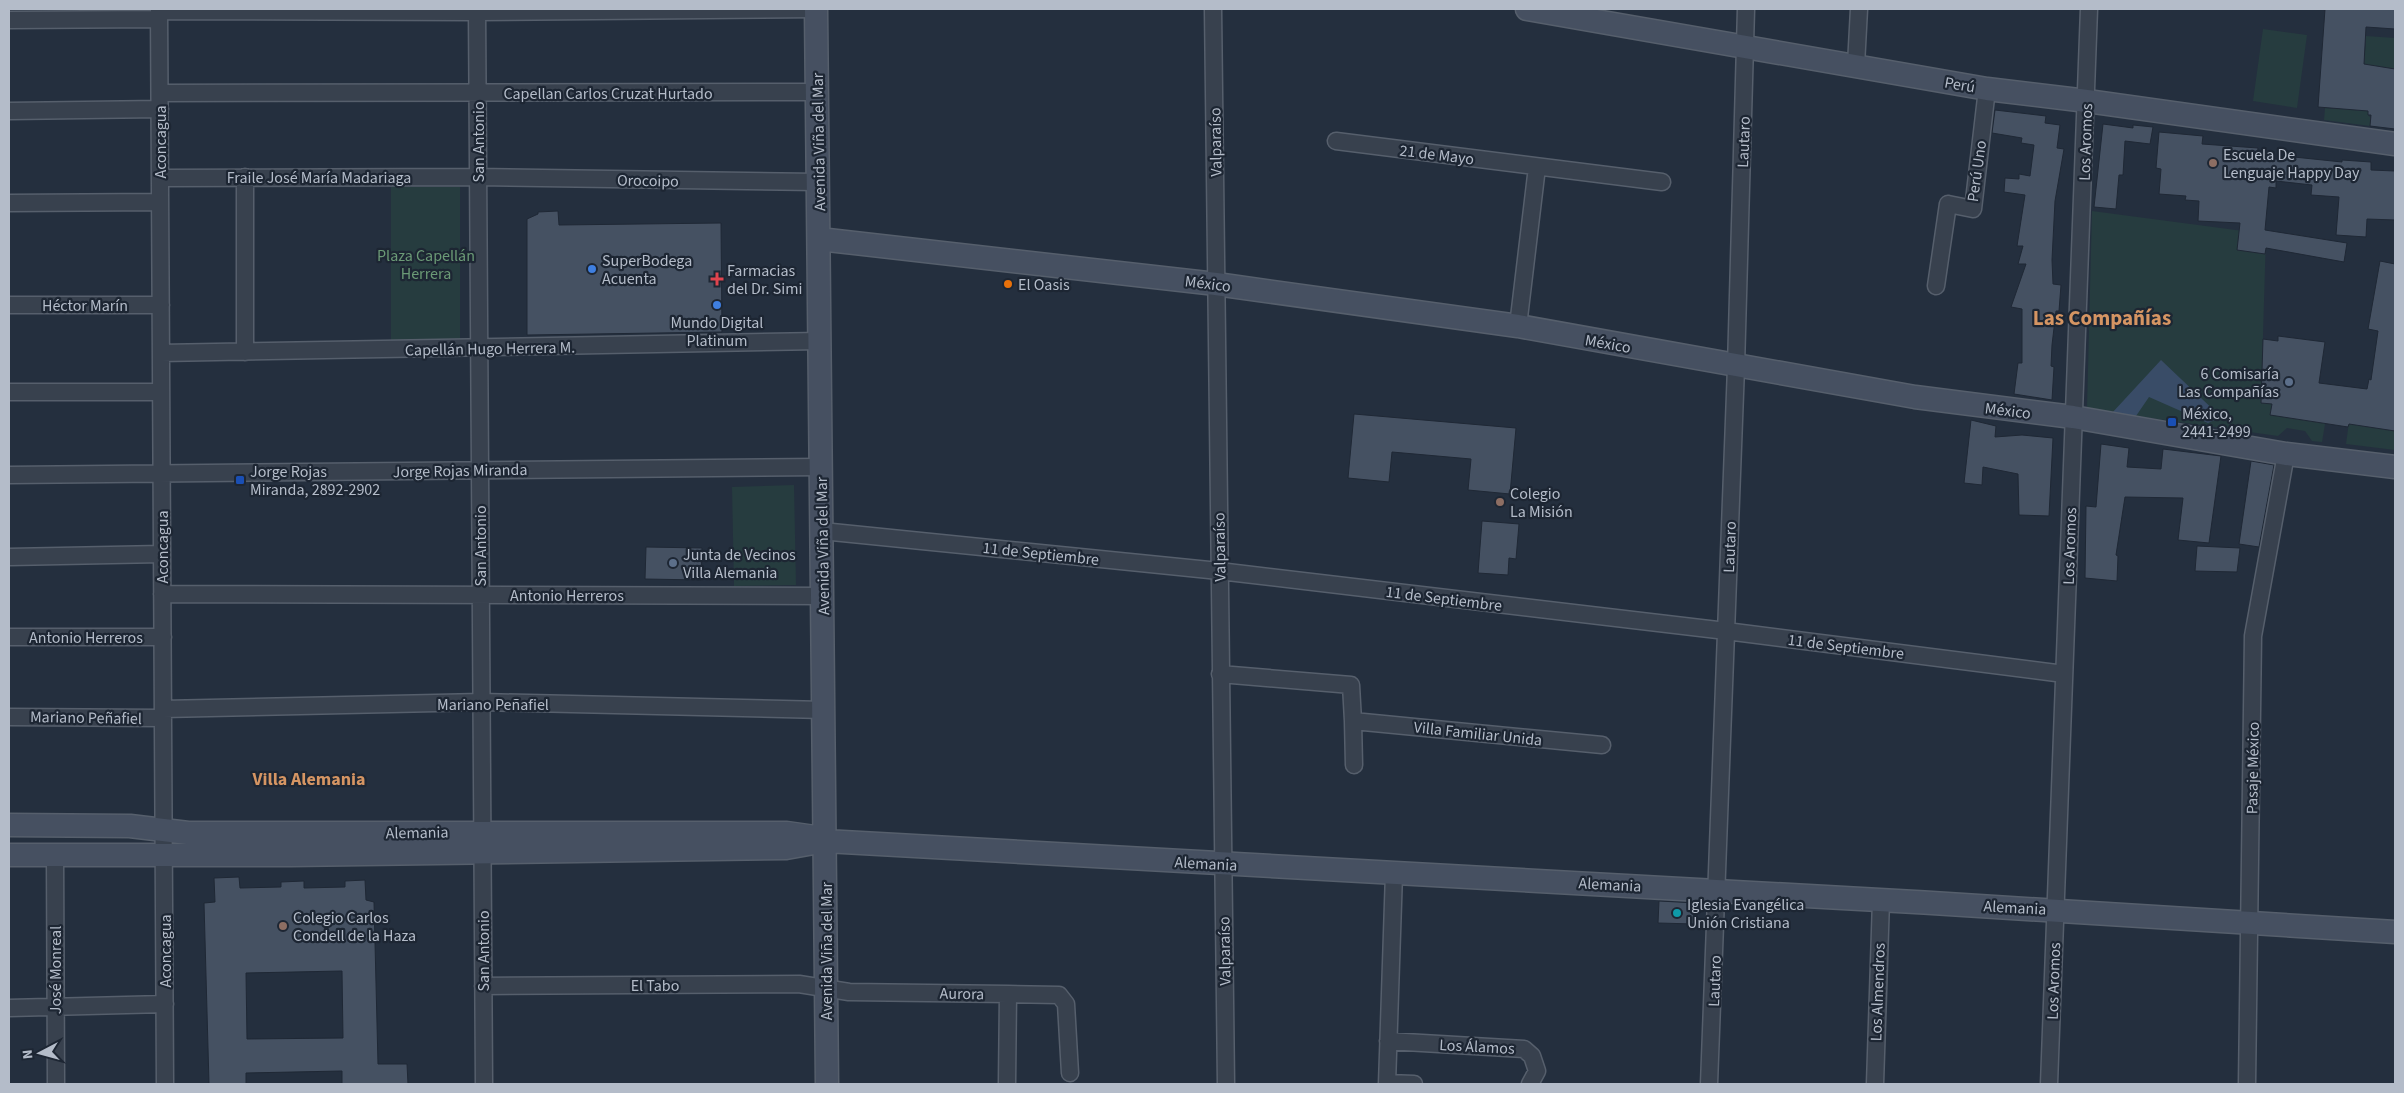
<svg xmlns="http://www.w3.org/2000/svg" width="2404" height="1093" font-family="'Source Sans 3',sans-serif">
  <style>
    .green { fill: #263c3f }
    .water { fill: #394c67 }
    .building { fill: #455162; stroke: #1f2835; fill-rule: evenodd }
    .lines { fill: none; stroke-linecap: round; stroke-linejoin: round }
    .street-casing { stroke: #565f6c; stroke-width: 19 }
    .secondary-casing { stroke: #565f6c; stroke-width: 25 }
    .street { stroke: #38414e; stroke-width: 16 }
    .secondary { stroke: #465061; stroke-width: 22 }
    .education-dot { fill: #8d6e63; stroke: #1d2633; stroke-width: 2 }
    .shop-dot { fill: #3f7fe0; stroke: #1d2633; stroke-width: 2 }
    .health-dot { fill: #e0444e; stroke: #1d2633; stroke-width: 2 }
    .food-dot { fill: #e8710a; stroke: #1d2633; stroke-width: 2 }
    .service-dot { fill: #5c6f8a; stroke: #1d2633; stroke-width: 2 }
    .transit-dot { fill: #1a4fb4; stroke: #1d2633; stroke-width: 2 }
    .culture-dot { fill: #0f9aa8; stroke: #1d2633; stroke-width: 2 }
    .labels { text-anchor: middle; stroke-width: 4.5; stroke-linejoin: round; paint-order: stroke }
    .street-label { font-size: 16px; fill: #b4bcc9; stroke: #1d2633 }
    .poi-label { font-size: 16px; fill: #b4bcc9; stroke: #1d2633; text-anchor: start }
    .park-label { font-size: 16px; fill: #6b9a76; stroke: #1d2633 }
    .neighbourhood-label { font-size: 18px; font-weight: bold; fill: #d59563; stroke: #1d2633 }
    .district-label { font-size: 21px; font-weight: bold; fill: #d59563; stroke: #1d2633 }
  </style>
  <rect width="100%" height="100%" fill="#242f3e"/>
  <path class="green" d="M2263,29L2307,35L2297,108L2253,101Z
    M2366,36L2395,38V69L2376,66L2368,115L2370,117V126L2324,120L2325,108L2361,110Z
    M391,187H460V342H391Z
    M2092,211L2266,234L2261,403L2272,404L2271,415L2321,422L2326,418L2322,442L2312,441L2305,431L2287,428L2278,436L2087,409Z
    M2349,422L2357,425L2395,431V450L2346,444Z
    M794,485L796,585L734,586L732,487Z"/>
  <path class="water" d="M2161,360L2221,417L2208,423L2149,397L2136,416L2112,413Z"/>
  <path class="building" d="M2325,9H2395V29L2366,27L2364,64L2395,69V129L2370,126L2371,115H2368V111L2318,107Z
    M1995,110L2046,116L2045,123L2060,125L2057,148L2064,149L2055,201L2052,260L2053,284L2061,285L2059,311H2056L2052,345L2051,366L2054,367L2052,400L2014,394L2018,363H2022V309L2011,307L2026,264H2018L2023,246H2017L2025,195L2004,192L2005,178L2019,179V174L2030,176L2034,145L2021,143L2022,138L1992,133Z
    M2103,124L2133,128V125L2153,127L2150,144L2125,141L2123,175H2119L2116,209L2094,207Z
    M2159,132L2203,136L2202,144L2258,148L2257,158L2294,160V157L2342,162V160L2371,162V170L2395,171V220L2367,219L2366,237L2336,235L2339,197L2311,195L2312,185L2276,181V188L2269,187L2265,230L2347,243L2344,262L2266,248L2265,254L2237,250L2240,223L2198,221L2199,201L2185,200L2186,196L2159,194L2161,169L2156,168Z
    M558,211L559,225L721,223L722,332L527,335V219L538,214V212Z
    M2380,261L2395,264V431L2349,424L2348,427L2270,415L2272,404L2261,403L2263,339L2278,341V336L2325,342L2319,383L2367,389L2369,379L2371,380L2378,331L2368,329Z
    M1354,414L1516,428L1510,494L1468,490L1471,459L1392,452L1389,482L1348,478Z
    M1971,420L1996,426L1995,437L2022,435L2053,438L2049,516L2019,515L2018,474L1983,467L1982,485L1964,483Z
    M2101,444L2129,448L2127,467L2161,469L2163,449L2221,456L2209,543L2178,540L2183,498L2125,497L2116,555L2118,556L2117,581L2085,578L2086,506L2096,507Z
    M2251,461L2274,465L2259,547L2239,544Z
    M1482,521L1519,524L1516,559L1509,558L1508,575L1478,573Z
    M2197,546L2240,548L2237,572L2195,571Z
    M646,547L702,548L701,580L645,579Z
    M239,877L240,888L281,887V882L304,881V888L345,887V881L365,880L366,900L374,902L378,1064H407L408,1084H342V1071L246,1073V1084H209L204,903L215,902L214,878ZM342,971L343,1038L247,1039L246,973Z
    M1659,901L1696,903L1695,924L1658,923Z"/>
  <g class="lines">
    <defs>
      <path id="street" d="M159,9L165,1084
        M477,9L484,1084
        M1213,9L1226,1084
        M159,11L477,12L816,9
        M9,20L159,19
        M1856,65L1859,9
        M160,93L817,92
        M9,111L160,109
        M1336,141L1662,182
        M160,178L478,177L818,182
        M9,203L160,202
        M1936,286L1948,204L1973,209L1987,89
        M9,305H161
        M1518,326L1537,167
        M245,352V177
        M161,353L820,341
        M9,392H161
        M9,475L821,467
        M822,531L1219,571L1726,631L2064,674
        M9,557L162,554
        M162,594L823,596
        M9,637H163
        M1220,674L1351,685L1353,721L1602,745
        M163,709L482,702L824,710
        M9,717L163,718
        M1353,721L1354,765
        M55,855L56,1084
        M483,986L799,984L849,992L1008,994L1007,1084
        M1008,994L1059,995L1066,1004L1070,1073
        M9,1008L165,1004
        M1388,1041L1524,1049L1532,1056L1537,1071L1530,1084
        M1387,1083L1414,1084
        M1387,1084L1394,873
        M1709,1084L1736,367L1746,9
        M1875,1084L1881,900
        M2049,1084L2089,9
        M2247,1084L2253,636L2286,454"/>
      <path id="secondary" d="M816,9L827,1084
        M1527,9L1987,89L2087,101L2395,144
        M819,239L1216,284L1518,326L1915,397L2073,417L2286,454L2395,467
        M9,825L130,826L188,833H787L815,837
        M9,855H291L786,848L825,841C1349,871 1872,897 2395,932"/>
    </defs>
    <use href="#street" class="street-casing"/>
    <use href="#secondary" class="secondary-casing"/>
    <use href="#street" class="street"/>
    <use href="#secondary" class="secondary"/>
  </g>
  <g class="education-dot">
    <circle cx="2213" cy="163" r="5"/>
    <circle cx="1500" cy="502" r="5"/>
    <circle cx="283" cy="926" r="5"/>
  </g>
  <g class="shop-dot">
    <circle cx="592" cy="269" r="5"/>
    <circle cx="717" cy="305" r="5"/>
  </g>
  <path class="health-dot" d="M714.5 271.5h5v5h5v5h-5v5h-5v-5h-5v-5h5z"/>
  <circle class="food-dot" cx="1008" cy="284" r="5"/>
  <g class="service-dot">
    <circle cx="2289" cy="382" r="5"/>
    <circle cx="673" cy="563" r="5"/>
  </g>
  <g class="transit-dot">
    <rect x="2167" y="417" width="10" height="10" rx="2.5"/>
    <rect x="235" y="475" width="10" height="10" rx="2.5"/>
  </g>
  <circle class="culture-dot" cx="1677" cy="913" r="5"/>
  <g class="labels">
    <g class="street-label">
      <text transform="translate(1960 84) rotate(10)" y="6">Perú</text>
      <text x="608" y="99">Capellan Carlos Cruzat Hurtado</text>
      <text transform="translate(160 142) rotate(-90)" y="6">Aconcagua</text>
      <text transform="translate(478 142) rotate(-90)" y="6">San Antonio</text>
      <text transform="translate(818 142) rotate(-91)" y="6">Avenida Viña del Mar</text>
      <text transform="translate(1215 142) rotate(-91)" y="6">Valparaíso</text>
      <text transform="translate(1743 142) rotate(-88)" y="6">Lautaro</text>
      <text transform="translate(2085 142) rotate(-88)" y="6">Los Aromos</text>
      <text transform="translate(1437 154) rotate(7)" y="6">21 de Mayo</text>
      <text transform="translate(1976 171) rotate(-82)" y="6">Perú Uno</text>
      <text x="319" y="183">Fraile José María Madariaga</text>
      <text transform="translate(648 180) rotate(1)" y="6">Orocoipo</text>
      <text transform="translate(1208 283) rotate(7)" y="6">México</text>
      <text x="85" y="311">Héctor Marín</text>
      <text transform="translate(1608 343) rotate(10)" y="6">México</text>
      <text transform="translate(490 348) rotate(-1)" y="6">Capellán Hugo Herrera M.</text>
      <text transform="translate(2008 410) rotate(7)" y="6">México</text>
      <text transform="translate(460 470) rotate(-1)" y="6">Jorge Rojas Miranda</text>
      <text transform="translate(480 546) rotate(-90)" y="6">San Antonio</text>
      <text transform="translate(822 546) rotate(-91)" y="6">Avenida Viña del Mar</text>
      <text transform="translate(2069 546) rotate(-88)" y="6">Los Aromos</text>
      <text transform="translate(162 547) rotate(-90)" y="6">Aconcagua</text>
      <text transform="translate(1219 547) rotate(-91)" y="6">Valparaíso</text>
      <text transform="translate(1729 547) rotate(-88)" y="6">Lautaro</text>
      <text transform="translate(1041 553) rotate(6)" y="6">11 de Septiembre</text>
      <text x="567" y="601">Antonio Herreros</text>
      <text transform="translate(1444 598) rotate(7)" y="6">11 de Septiembre</text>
      <text x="86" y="643">Antonio Herreros</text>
      <text transform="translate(1846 646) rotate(7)" y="6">11 de Septiembre</text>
      <text x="493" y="710">Mariano Peñafiel</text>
      <text transform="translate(86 717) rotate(1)" y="6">Mariano Peñafiel</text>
      <text transform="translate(1478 733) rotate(6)" y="6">Villa Familiar Unida</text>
      <text transform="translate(2252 768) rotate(-89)" y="6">Pasaje México</text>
      <text transform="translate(417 832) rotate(-1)" y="6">Alemania</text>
      <text transform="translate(1206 863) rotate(3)" y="6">Alemania</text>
      <text transform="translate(1610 884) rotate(3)" y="6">Alemania</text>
      <text transform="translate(2015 907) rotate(3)" y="6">Alemania</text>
      <text transform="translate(165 951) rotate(-90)" y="6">Aconcagua</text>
      <text transform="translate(483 951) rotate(-90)" y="6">San Antonio</text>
      <text transform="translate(826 951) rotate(-90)" y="6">Avenida Viña del Mar</text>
      <text transform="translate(1224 951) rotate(-91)" y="6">Valparaíso</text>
      <text transform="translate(55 970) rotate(-90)" y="6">José Monreal</text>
      <text transform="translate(1714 981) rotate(-88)" y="6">Lautaro</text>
      <text transform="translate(2053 981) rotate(-88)" y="6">Los Aromos</text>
      <text x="655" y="991">El Tabo</text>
      <text transform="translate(1877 992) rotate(-88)" y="6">Los Almendros</text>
      <text transform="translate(962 993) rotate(1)" y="6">Aurora</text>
      <text transform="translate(1477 1046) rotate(3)" y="6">Los Álamos</text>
    </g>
    <g class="poi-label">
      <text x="2223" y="160">Escuela De<tspan x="2223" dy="18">Lenguaje Happy Day</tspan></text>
      <text x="602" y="266">SuperBodega<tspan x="602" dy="18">Acuenta</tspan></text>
      <text x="727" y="276">Farmacias<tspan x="727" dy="18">del Dr. Simi</tspan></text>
      <text x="1018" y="290">El Oasis</text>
      <text x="717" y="328" text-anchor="middle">Mundo Digital<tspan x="717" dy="18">Platinum</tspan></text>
      <text x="2279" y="379" text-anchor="end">6 Comisaría<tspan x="2279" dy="18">Las Compañías</tspan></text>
      <text x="2182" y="419">México,<tspan x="2182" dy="18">2441-2499</tspan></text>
      <text x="250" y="477">Jorge Rojas<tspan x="250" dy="18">Miranda, 2892-2902</tspan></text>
      <text x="1510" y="499">Colegio<tspan x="1510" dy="18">La Misión</tspan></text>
      <text x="683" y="560">Junta de Vecinos<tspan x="683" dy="18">Villa Alemania</tspan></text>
      <text x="1687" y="910">Iglesia Evangélica<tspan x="1687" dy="18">Unión Cristiana</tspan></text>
      <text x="293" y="923">Colegio Carlos<tspan x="293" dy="18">Condell de la Haza</tspan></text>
    </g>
    <g class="park-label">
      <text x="426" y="261">Plaza Capellán<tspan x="426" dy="18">Herrera</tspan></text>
    </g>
    <g class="neighbourhood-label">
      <text x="309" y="785">Villa Alemania</text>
    </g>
    <g class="district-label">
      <text x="2102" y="325">Las Compañías</text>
    </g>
  </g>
  <rect width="2404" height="1093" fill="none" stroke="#b4bcc9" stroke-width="20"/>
  <g transform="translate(40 1053) rotate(264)" stroke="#1d2633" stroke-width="4" paint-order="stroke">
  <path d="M0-4L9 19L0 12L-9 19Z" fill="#b4bcc9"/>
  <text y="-8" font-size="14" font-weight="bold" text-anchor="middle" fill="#b4bcc9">N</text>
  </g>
</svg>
